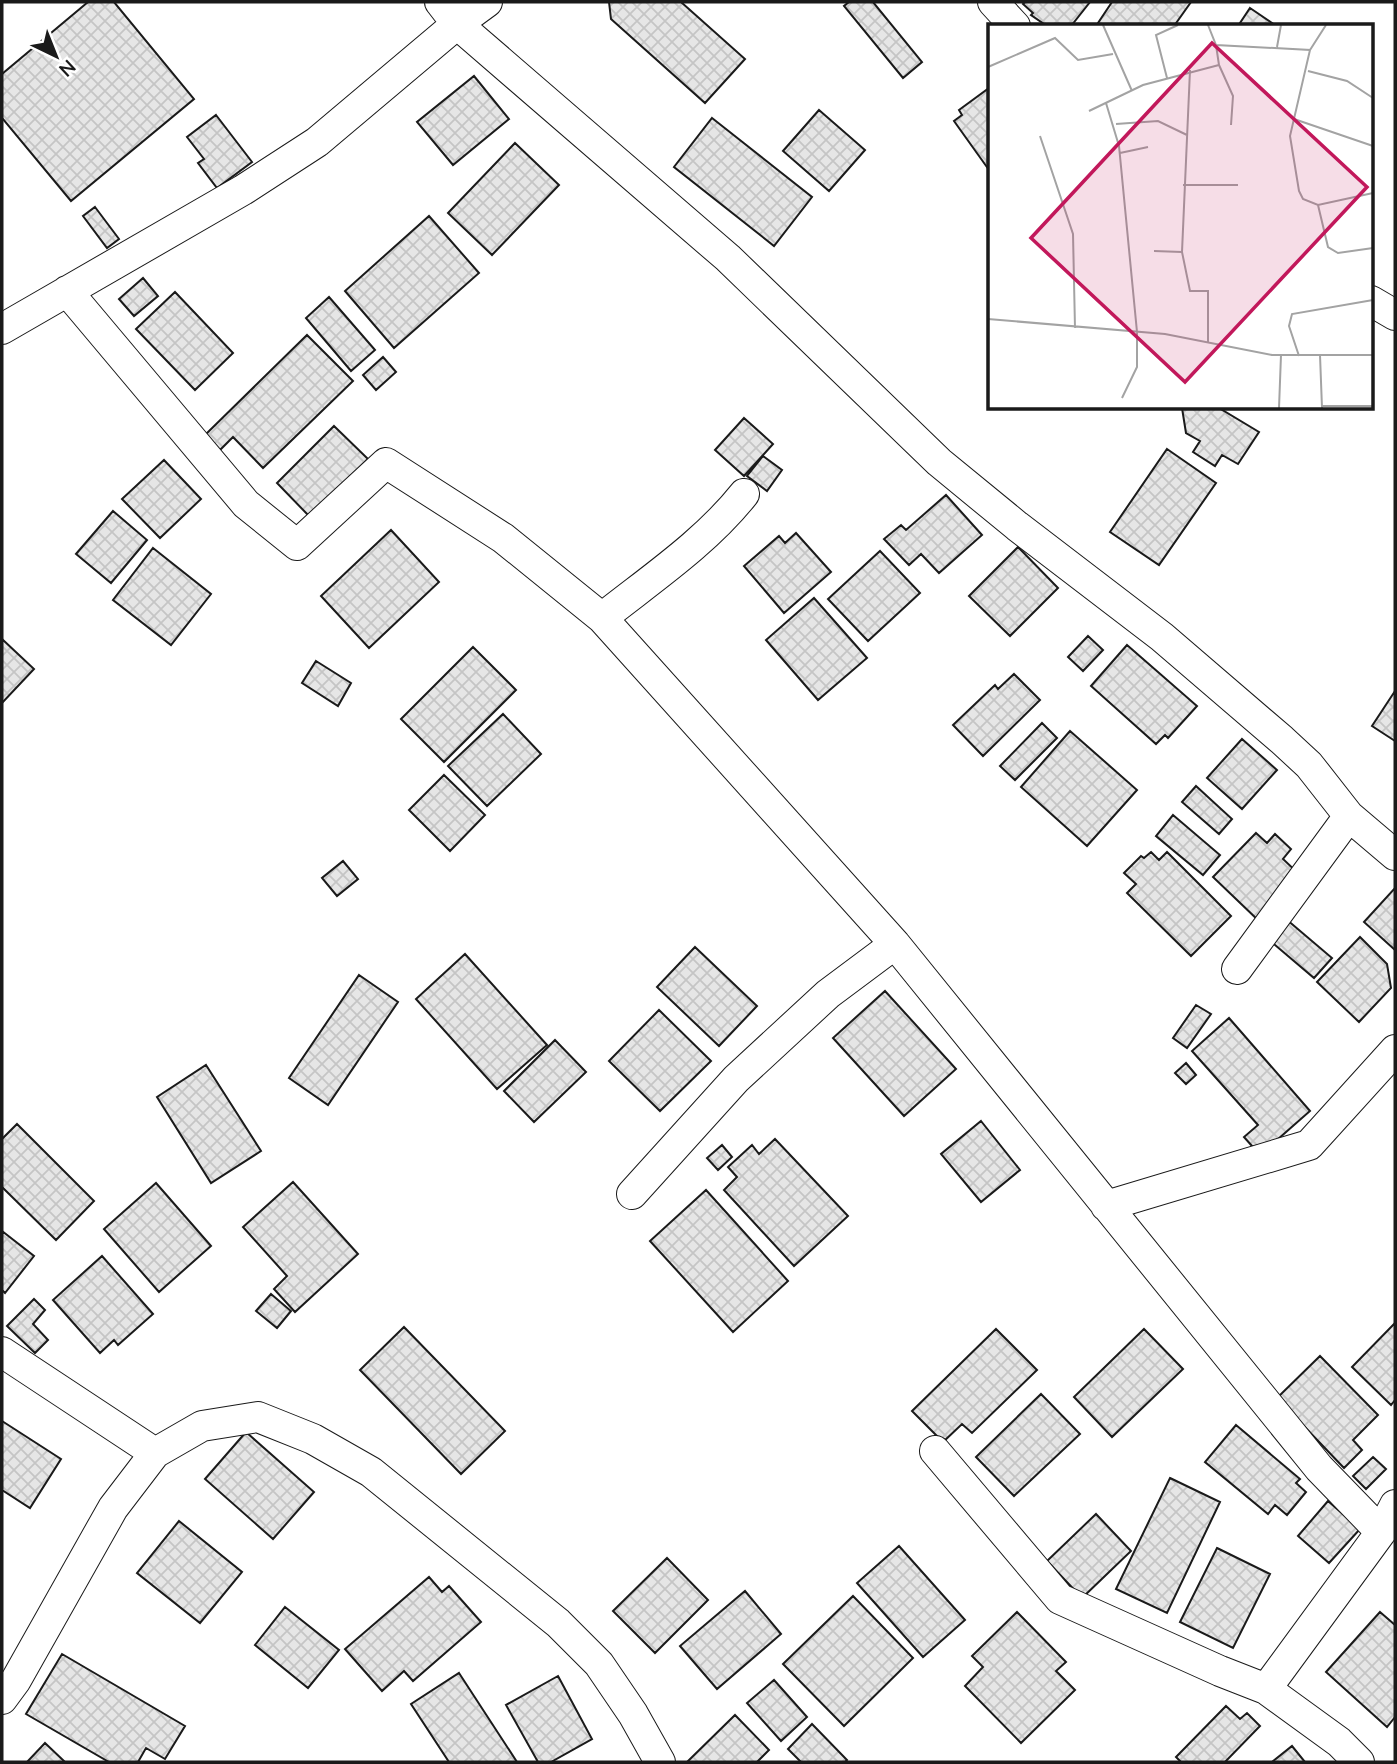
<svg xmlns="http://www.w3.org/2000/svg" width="1397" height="1764" font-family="'Nunito Sans',sans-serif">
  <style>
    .building { fill: url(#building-cross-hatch); stroke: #1a1a1a; stroke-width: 2 }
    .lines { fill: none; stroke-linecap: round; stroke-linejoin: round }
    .street-casing { stroke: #1a1a1a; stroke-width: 32 }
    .street { stroke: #fff; stroke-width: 30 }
    .inset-road { fill: none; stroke: #a3a3a3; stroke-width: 2 }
    .view { fill: #c2185b; fill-opacity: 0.15; stroke: #c2185b; stroke-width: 3.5 }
    .inset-edge { fill: none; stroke: #1a1a1a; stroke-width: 3.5 }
  </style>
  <defs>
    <pattern id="building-cross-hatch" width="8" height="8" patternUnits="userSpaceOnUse" patternTransform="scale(1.75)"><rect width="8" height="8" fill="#e6e6e6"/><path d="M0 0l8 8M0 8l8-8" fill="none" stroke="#c5c5c5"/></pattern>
  </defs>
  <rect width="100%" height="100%" fill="#fff"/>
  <path class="building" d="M88,2H114L194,99L71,201L2,118V74Z
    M609,2H681L745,59L705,103L611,19Z
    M849,2H873L922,62L903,78L844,6Z
    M1025,2H1090L1071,26H1047L1031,15L1033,13L1023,4Z
    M1112,2H1191L1174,26H1096Z
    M1250,8L1272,23L1269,26H1238Z
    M474,76L509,119L453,165L417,122Z
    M989,88V170L954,121L962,115L959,110Z
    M819,110L865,150L829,191L783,151Z
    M216,115L252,162L217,188L198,163L204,159L187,137Z
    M712,118L812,197L774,246L674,167Z
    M515,143L559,185L492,255L448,213Z
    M95,207L119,239L107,248L83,216Z
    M429,216L479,273L394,348L345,291Z
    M143,278L158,296L134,316L119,299Z
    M175,292L233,353L195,390L136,329Z
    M329,297L375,350L351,371L306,318Z
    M307,335L353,381L263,468L233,437L220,450L205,435Z
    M383,357L396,372L376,390L363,375Z
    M1182,408H1219L1259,432L1238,464L1222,455L1215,466L1193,452L1200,441L1186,433Z
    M744,418L773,444L744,476L715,450Z
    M334,426L368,459L310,517L277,483Z
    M1167,449L1216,483L1159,565L1110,532Z
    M763,456L782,470L767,491L747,476Z
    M164,460L201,499L160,538L122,499Z
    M946,495L982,535L939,573L921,554L909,565L884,539L901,525L906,530Z
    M113,511L147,540L111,583L76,554Z
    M391,530L439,582L369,648L321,596Z
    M796,533L831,572L784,613L744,566L779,536L785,543Z
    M1018,547L1058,588L1010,636L969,596Z
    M153,548L211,594L171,645L113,600Z
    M880,551L920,593L868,641L828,599Z
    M814,598L867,658L818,700L766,640Z
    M1088,636L1103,650L1083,671L1068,657Z
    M2,639L34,669L2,703Z
    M1127,645L1197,706L1168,738L1165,735L1156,744L1091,686Z
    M473,647L516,690L444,762L401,719Z
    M316,661L351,683L338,706L302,683Z
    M1014,674L1040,700L983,756L953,725L995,685L998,689Z
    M1395,691V741L1372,726Z
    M503,714L541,754L487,806L448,766Z
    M1042,723L1057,738L1015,780L1000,766Z
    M1070,731L1137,790L1087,846L1021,787Z
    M1242,739L1277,770L1242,809L1207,778Z
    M444,775L485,815L450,851L409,810Z
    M1196,786L1232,819L1219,834L1182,802Z
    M1173,815L1220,855L1203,875L1156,836Z
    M1256,833L1267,843L1275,834L1291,849L1283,859L1302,877L1259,921L1213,877Z
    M1151,852L1159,860L1167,852L1231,916L1191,956L1127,893L1136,884L1124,873L1141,856L1144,858Z
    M343,861L358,879L337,896L322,878Z
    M1395,888V950L1364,922Z
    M1286,919L1332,958L1314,978L1268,939Z
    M1360,937L1387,964L1391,988L1359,1022L1317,982Z
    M695,947L757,1006L719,1046L657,987Z
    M465,954L547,1045L497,1089L416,999Z
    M359,975L398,1002L328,1105L289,1078Z
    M885,991L956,1069L904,1116L833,1038Z
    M1196,1005L1211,1014L1187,1048L1173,1038Z
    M659,1010L711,1061L660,1111L609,1061Z
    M1229,1018L1310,1111L1260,1155L1244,1137L1258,1125L1192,1051Z
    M555,1040L586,1072L534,1122L504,1091Z
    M1186,1063L1196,1075L1186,1084L1175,1073Z
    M206,1065L261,1151L211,1183L157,1097Z
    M981,1121L1020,1170L981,1202L941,1154Z
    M17,1124L94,1201L56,1240L2,1187V1139Z
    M775,1139L848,1216L794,1266L724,1190L737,1177L728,1167L752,1145L759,1154Z
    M722,1145L732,1157L718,1170L707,1158Z
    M293,1182L358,1254L295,1312L274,1289L287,1276L243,1227Z
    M156,1183L211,1246L159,1292L104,1229Z
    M706,1190L788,1281L733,1332L650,1241Z
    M2,1231L34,1256L5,1293L2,1290Z
    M102,1256L153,1314L118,1345L114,1340L100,1353L53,1300Z
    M271,1294L291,1311L277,1328L256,1311Z
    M34,1299L45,1310L33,1324L48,1340L35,1353L7,1326Z
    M1395,1323V1400L1391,1405L1352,1367Z
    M404,1327L505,1431L461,1474L360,1370Z
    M996,1329L1037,1370L972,1433L962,1424L943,1442L912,1411Z
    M1144,1329L1183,1369L1112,1437L1074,1397Z
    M1320,1356L1378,1415L1353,1440L1362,1450L1344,1468L1277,1398Z
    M1041,1394L1080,1434L1014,1496L976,1457Z
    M2,1421L61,1459L30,1508L2,1490Z
    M1236,1425L1300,1479L1296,1483L1306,1492L1287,1515L1275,1505L1268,1514L1205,1462Z
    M246,1432L314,1492L273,1539L205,1479Z
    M1373,1457L1386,1469L1366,1489L1353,1476Z
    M1170,1478L1220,1502L1167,1613L1116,1589Z
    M1328,1501L1360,1529L1329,1563L1298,1536Z
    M1096,1514L1131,1551L1082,1598L1047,1561Z
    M179,1521L242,1572L200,1623L137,1573Z
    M899,1546L965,1620L923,1657L857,1583Z
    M1217,1548L1270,1574L1233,1648L1180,1622Z
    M667,1558L708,1600L655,1653L613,1611Z
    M429,1577L442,1592L449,1586L481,1622L413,1681L404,1671L382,1691L345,1649Z
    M745,1591L781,1634L717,1689L680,1646Z
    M853,1596L913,1658L844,1726L783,1664Z
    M285,1607L339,1650L308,1688L255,1645Z
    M1017,1612L1066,1662L1056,1671L1075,1690L1021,1743L965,1686L983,1667L972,1656Z
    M1380,1612L1395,1625V1717L1387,1727L1326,1672Z
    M62,1654L185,1726L165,1759L146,1748L138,1762H109L26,1714Z
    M459,1673L517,1762H449L411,1704Z
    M558,1676L592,1739L551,1762H538L506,1705Z
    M774,1680L807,1717L781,1741L747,1703Z
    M1226,1706L1240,1719L1247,1713L1260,1726L1225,1762H1181L1176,1757Z
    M735,1715L769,1750L757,1762H687Z
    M812,1724L847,1760L845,1762H801L788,1749Z
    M45,1743L65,1762H27Z
    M1292,1746L1305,1762H1272Z"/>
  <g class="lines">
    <defs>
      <path id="street" d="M440,2L457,24L728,258L939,462L1017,526L1162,637L1282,740L1309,765L1349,816L1395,855
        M993,2L1015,26
        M67,291L246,504L297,545L386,463L503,538L602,618L895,944L1319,1468L1381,1532
        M1371,301L1395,315
        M2,329L243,190L317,142L457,24L487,2
        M602,618C651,579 705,543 744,494
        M1237,969L1349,816
        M632,1194L736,1079L828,994L895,944
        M1106,1206L1309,1145L1395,1050
        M2,1352L155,1453
        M935,1451L1060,1599L1220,1671L1266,1689
        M2,1699L16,1680L113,1508L155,1453L202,1426L258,1417L313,1439L371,1472L558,1623L599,1664L633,1714L660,1762
        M1359,1762L1339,1742L1266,1689L1381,1532L1395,1505"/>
    </defs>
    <use href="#street" class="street-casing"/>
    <use href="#street" class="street"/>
  </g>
  <g transform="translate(988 24)">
    <rect width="385" height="385" fill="#fff"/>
    <path class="inset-road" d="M115,1L144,67M220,1L228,21L322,26L302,112L311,167L315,175L330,181L385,169M289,23L293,1M322,26L338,1M231,41L245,72L243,101M0,43L67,14L90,36L125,30M202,46L194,228L202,267H220V319M320,47L359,57L385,74M179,54L168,11L190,1M118,79L131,122L149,308V343L134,374M101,87L155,61L231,41L228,21M306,95L385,122M128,100L170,97L199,111M52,112L85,210L87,304M132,129L160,123M195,161H250M330,181L340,223L350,229L385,224M166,227L194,228M0,295L177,310L284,331H385M332,331L334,384M311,332L301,302L304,290L385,276M334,382H385M291,384L293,331"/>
    <path class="view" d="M224,19L379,163L197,358L43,214Z"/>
    <rect width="385" height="385" class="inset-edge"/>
  </g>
  <rect width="1397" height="1764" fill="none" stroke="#1a1a1a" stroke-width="7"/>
  <g transform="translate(56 56) rotate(137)" stroke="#ffffff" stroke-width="5" paint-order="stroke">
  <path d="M0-5L12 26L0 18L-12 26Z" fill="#1a1a1a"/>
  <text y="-10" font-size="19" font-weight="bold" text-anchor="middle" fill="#1a1a1a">N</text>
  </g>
</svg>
